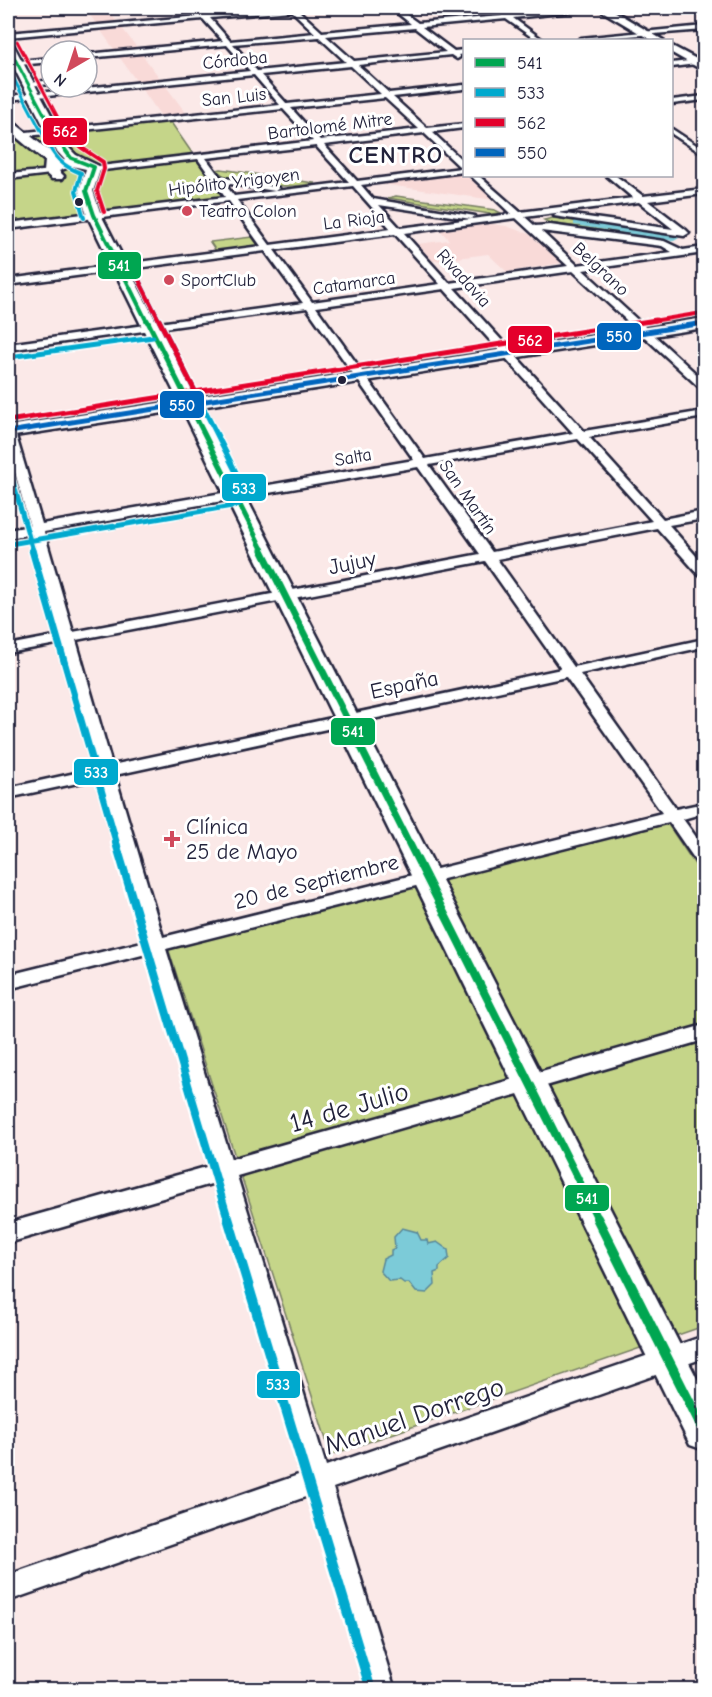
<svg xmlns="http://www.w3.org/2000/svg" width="712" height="1697" font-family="'Comic Neue',sans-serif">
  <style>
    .built { fill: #f9dad8 }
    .green { fill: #c5d589; stroke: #747c62; stroke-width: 1.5 }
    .water { fill: #7ccbd8; stroke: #588799; stroke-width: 1.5 }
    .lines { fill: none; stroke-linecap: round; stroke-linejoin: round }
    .canal { fill: #7ccbd8; fill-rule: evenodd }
    .street-casing { stroke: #22223b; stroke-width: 5 }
    .primary-casing { stroke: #22223b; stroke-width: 5 }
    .street { fill: #fff; fill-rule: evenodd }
    .primary { fill: #fff; fill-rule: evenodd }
    .bus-1-far5-casing { stroke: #fff; stroke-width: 5 }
    .bus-1-far4-casing { stroke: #fff; stroke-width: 6 }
    .bus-1-far3-casing { stroke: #fff; stroke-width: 8 }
    .bus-1-far2-casing { stroke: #fff; stroke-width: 10 }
    .bus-1-far1-casing { stroke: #fff; stroke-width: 13 }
    .bus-1-casing { stroke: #fff; stroke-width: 15 }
    .bus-2-far5-casing { stroke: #fff; stroke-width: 5 }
    .bus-2-far4-casing { stroke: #fff; stroke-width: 6 }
    .bus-2-far3-casing { stroke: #fff; stroke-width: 8 }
    .bus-2-far2-casing { stroke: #fff; stroke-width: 10 }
    .bus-2-far1-casing { stroke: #fff; stroke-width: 13 }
    .bus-2-casing { stroke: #fff; stroke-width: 15 }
    .bus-3-far2-casing { stroke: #fff; stroke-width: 5 }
    .bus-3-far1-casing { stroke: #fff; stroke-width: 6 }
    .bus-3-casing { stroke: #fff; stroke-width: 8 }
    .bus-4-casing { stroke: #fff; stroke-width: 8 }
    .bus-1-far5 { stroke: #00a651; stroke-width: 3 }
    .bus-1-far4 { stroke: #00a651; stroke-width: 4 }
    .bus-1-far3 { stroke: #00a651; stroke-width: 5 }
    .bus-1-far2 { stroke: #00a651; stroke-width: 7 }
    .bus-1-far1 { stroke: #00a651; stroke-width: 8 }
    .bus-1 { stroke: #00a651; stroke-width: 10 }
    .bus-2-far5 { stroke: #00a9ce; stroke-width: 3 }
    .bus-2-far4 { stroke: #00a9ce; stroke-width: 4 }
    .bus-2-far3 { stroke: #00a9ce; stroke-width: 5 }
    .bus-2-far2 { stroke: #00a9ce; stroke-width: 7 }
    .bus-2-far1 { stroke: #00a9ce; stroke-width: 8 }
    .bus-2 { stroke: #00a9ce; stroke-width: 10 }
    .bus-3-far2 { stroke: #e4002b; stroke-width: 3 }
    .bus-3-far1 { stroke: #e4002b; stroke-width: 4 }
    .bus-3 { stroke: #e4002b; stroke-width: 5 }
    .bus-4 { stroke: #0065bd; stroke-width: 5 }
    .bus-dot { fill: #22223b; stroke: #fff; stroke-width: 2 }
    .poi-dot { fill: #d1495b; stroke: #fff; stroke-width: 2 }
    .labels { text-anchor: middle; stroke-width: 6; stroke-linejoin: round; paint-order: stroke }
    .far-street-label { font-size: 18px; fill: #22223b; stroke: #fff }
    .far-poi-label { font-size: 18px; fill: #22223b; stroke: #fff; text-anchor: start }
    .street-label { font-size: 22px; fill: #22223b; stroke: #fff }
    .poi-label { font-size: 22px; fill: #22223b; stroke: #fff; text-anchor: start }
    .far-district-label { font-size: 24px; font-weight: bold; letter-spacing: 1.5px; fill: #22223b; stroke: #fff }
    .near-street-label { font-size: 27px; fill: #22223b; stroke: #fff }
    .line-badge { stroke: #fff; stroke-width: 2 }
    .badge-label { font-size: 16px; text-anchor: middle; font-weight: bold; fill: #fff }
  </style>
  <rect width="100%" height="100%" fill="#fbe9e8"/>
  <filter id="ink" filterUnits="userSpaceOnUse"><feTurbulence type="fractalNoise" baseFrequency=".0167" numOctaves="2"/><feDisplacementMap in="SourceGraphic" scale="12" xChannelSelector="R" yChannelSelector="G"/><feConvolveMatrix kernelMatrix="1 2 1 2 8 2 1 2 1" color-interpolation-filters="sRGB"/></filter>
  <g filter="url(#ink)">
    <path class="built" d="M85,8H107L189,117L163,119Z
      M464,174L494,200L381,184Z
      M491,224L506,226L529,234L561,263L507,272L488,254L433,261L417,244L449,240L440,230Z"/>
    <path class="green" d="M170,121L223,198L8,223V139Z
      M221,169L314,183H315C296,189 230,187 217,170Z
      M396,196L495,210L501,213L490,214L388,198Z
      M553,218L663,233L667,237L655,238L550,223L544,220Z
      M252,237L258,245L216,251L210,242Z
      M667,823L704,878V1326L331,1455L168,948Z"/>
    <path class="water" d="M402,1228L417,1232L421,1240H427L428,1244L437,1242L448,1250L449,1258L439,1267V1271L434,1273L435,1285L427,1293L416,1292L409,1283H404L400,1280L389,1281L380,1271L383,1259L391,1255V1250L395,1248L394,1237Z"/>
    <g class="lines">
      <path class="canal" d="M577,220L674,235L679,238L674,241L574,225V221Z"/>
      <defs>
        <path id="street" d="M194,8H200L207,15L307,8L298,10L322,32L411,24L391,8H397L418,23L501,16L504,13L508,15L609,8L513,18L543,40H536L506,19L422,27L454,51L464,50V54L458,55L460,57L457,59L451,55L358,65L389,93L464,85V89L393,97L427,128L464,124V128L432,132L464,162V172L361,185L373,199L475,216L471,219L379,205L400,228L511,214L471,176H479L520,212L633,198L607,176H616L643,196L704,189V194L648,201L686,230L689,233L684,236L554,216L558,213L673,229L639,202L525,217L535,226L550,225L664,241L683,250L704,247V253L583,270L704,381V389L700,388L573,271L454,288L584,431L704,411V417L589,437L663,519L704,511V519L669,525L704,565V576L699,575L657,528L497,559L574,667L704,639V647L580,674L676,809L704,803V813L683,819L704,848V866L698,864L669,822L166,949L231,1159L704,1025V1040L237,1176L326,1466L704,1336V1358L333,1488L395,1690H368L311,1495L8,1601V1575L304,1473L218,1182L8,1243V1223L213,1165L150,953L8,989V975L146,941L101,778L8,798V788L98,768L62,643L8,653V645L60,635L32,534L8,538V530L30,526L8,447V426L14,429L42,524L414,460L307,308L8,350V344L303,303L265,251L8,285V279L261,246L229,201L8,229V223L225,197L198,159L95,171L92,167L313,141L283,109L8,138V134L280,105L254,75L8,100V96L250,71L227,45L87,58V54L223,41L203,19L8,37V33L200,16ZM292,11L315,33L230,41L210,18ZM415,28L446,52L354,61L326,36ZM319,37L346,62L257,71L233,44ZM351,66L381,94L287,104L261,75ZM385,98L419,129L320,140L291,108ZM424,133L461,168L357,181L324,145ZM316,146L349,182L234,196L224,183L275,191L279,188L220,177L206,158ZM353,186L391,229L270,245L237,200ZM516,218L568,266L449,283L404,233ZM541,231L662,246L672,252L577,265ZM395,234L440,284L312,302L274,250ZM444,289L573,433L425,459L316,307ZM578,439L652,521L492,552L429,465ZM418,467L480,554L73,632L44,532ZM485,561L561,669L112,765L76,640ZM566,677L662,813L163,937L115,775Z
          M704,26V30L578,40L581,38Z
          M51,58V62L8,66V62Z
          M704,59V63L672,67V63Z
          M51,80V84L27,86L23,84Z
          M704,96V100L672,104V100Z
          M672,129L704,150V155L672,134Z
          M54,170L51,174L8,179V174Z"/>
        <path id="primary" d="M597,8H609L663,40H651Z
          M8,43L14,46L69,148L76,155L101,167L93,191L101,215L195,397L704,318V328L200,407L704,1392V1450L690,1445L183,410L8,437V426L178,400L87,215L79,191L86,169L72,166L59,171L64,176L62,179H52L44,172L45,161L8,130V120L12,121L57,157L58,162L65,160L56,150L8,56Z
          M672,46L704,63V71L672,53Z"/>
      </defs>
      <use href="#street" class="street-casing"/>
      <use href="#primary" class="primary-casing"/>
      <use href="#street" class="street"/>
      <use href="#primary" class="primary"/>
      <defs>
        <path id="bus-1-far5" d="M8,46L59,142"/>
        <path id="bus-1-far4" d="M58,140L71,158L94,167L86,191L94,215L147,322"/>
        <path id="bus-1-far3" d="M147,320L263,551"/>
        <path id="bus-1-far2" d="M262,550L410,845"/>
        <path id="bus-1-far1" d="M409,843L598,1219"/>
        <path id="bus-1" d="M597,1218L704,1431"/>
        <path id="bus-2-far5" d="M8,68L47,142"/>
        <path id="bus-2-far4" d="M46,140C55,158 62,166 81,173L76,191L84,218
          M130,262L160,322"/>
        <path id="bus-2-far3" d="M9,357L153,337
          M8,465L33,551
          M10,544L238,505L246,499L245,490L159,320"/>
        <path id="bus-2-far2" d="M32,550L117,845"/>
        <path id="bus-2-far1" d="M116,843L228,1219"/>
        <path id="bus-2" d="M228,1218L371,1690"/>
        <path id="bus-3-far2" d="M17,41L71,142"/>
        <path id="bus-3-far1" d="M70,140L103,162L104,169L97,191L104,212
          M130,262L160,322
          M646,322L702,313"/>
        <path id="bus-3" d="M159,320L199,399
          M14,420L656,320"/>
        <path id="bus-4" d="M8,432L704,323"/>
      </defs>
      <use href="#bus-1-far5" class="bus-1-far5-casing"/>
      <use href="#bus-1-far4" class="bus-1-far4-casing"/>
      <use href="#bus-1-far3" class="bus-1-far3-casing"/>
      <use href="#bus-1-far2" class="bus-1-far2-casing"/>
      <use href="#bus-1-far1" class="bus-1-far1-casing"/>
      <use href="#bus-1" class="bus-1-casing"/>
      <use href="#bus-2-far5" class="bus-2-far5-casing"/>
      <use href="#bus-2-far4" class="bus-2-far4-casing"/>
      <use href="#bus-2-far3" class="bus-2-far3-casing"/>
      <use href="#bus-2-far2" class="bus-2-far2-casing"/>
      <use href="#bus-2-far1" class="bus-2-far1-casing"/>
      <use href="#bus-2" class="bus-2-casing"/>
      <use href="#bus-3-far2" class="bus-3-far2-casing"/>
      <use href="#bus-3-far1" class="bus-3-far1-casing"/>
      <use href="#bus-3" class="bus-3-casing"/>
      <use href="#bus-4" class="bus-4-casing"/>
      <use href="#bus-1-far5" class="bus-1-far5"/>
      <use href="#bus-1-far4" class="bus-1-far4"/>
      <use href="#bus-1-far3" class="bus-1-far3"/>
      <use href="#bus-1-far2" class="bus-1-far2"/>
      <use href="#bus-1-far1" class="bus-1-far1"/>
      <use href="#bus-1" class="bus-1"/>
      <use href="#bus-2-far5" class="bus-2-far5"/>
      <use href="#bus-2-far4" class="bus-2-far4"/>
      <use href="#bus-2-far3" class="bus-2-far3"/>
      <use href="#bus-2-far2" class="bus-2-far2"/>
      <use href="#bus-2-far1" class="bus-2-far1"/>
      <use href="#bus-2" class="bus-2"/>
      <use href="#bus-3-far2" class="bus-3-far2"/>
      <use href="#bus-3-far1" class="bus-3-far1"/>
      <use href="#bus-3" class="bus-3"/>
      <use href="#bus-4" class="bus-4"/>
    </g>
  </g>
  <g class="bus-dot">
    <circle cx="79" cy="202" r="5"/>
    <circle cx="342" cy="380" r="5"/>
  </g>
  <g class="poi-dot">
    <circle cx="187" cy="211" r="6"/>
    <circle cx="169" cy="280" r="6"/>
    <path d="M169 830h6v6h6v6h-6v6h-6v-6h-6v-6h6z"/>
  </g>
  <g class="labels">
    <g class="far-street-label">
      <text transform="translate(235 60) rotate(-6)" y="6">Córdoba</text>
      <text transform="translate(234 97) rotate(-6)" y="6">San Luis</text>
      <text transform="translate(330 126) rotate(-7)" y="6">Bartolomé Mitre</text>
      <text transform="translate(234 182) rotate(-7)" y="6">Hipólito Yrigoyen</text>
      <text transform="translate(354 220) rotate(-7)" y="6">La Rioja</text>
      <text transform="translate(601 269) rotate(43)" y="6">Belgrano</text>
      <text transform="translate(464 278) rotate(48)" y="6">Rivadavia</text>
      <text transform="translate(354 283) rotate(-8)" y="6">Catamarca</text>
      <text transform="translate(353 457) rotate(-10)" y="6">Salta</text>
      <text transform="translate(468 497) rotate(55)" y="6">San Martín</text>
    </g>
    <g class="far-poi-label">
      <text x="199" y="217">Teatro Colon</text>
      <text x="181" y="286">SportClub</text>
    </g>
    <g class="street-label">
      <text transform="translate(352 562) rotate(-11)" y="8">Jujuy</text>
      <text transform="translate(404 684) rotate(-12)" y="8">España</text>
      <text transform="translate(316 881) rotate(-14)" y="8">20 de Septiembre</text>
    </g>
    <g class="poi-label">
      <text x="186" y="834">Clínica<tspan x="186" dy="25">25 de Mayo</tspan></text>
    </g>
    <g class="far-district-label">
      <text x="396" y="163">CENTRO</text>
    </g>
    <g class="near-street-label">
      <text transform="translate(349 1107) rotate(-16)" y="9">14 de Julio</text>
      <text transform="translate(414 1416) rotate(-19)" y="9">Manuel Dorrego</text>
    </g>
  </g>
  <g class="line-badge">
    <rect x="42" y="117" width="46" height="29" rx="6" fill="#e4002b"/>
    <rect x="97" y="251" width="45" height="29" rx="6" fill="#00a651"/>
    <rect x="596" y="322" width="46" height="29" rx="6" fill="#0065bd"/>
    <rect x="507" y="325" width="46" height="29" rx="6" fill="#e4002b"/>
    <rect x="159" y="390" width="46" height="29" rx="6" fill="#0065bd"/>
    <rect x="221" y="473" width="46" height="29" rx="6" fill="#00a9ce"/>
    <rect x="330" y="717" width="46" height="29" rx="6" fill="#00a651"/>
    <rect x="73" y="758" width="46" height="28" rx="6" fill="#00a9ce"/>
    <rect x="564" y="1184" width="46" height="28" rx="6" fill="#00a651"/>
    <rect x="256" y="1370" width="45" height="29" rx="6" fill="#00a9ce"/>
  </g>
  <g class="badge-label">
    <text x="65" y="137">562</text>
    <text x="119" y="271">541</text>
    <text x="619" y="342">550</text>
    <text x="530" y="346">562</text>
    <text x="182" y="411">550</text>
    <text x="244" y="494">533</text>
    <text x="353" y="737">541</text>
    <text x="96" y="778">533</text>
    <text x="587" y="1204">541</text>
    <text x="278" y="1390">533</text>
  </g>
  <rect width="712" height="1697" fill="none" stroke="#fff" stroke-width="30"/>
  <rect x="15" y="15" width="682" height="1667" fill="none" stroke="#22223b" stroke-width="2" filter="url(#ink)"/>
  <rect x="463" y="39" width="210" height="138" fill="#ffffff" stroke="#a7a7b1" stroke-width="1.5"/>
  <rect x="475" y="58" width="30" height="9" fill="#00a651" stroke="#a7a7b1" stroke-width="1.5"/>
  <text x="517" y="69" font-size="18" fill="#22223b">541</text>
  <rect x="475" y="88" width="30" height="9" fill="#00a9ce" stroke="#a7a7b1" stroke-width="1.5"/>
  <text x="517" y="99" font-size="18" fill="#22223b">533</text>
  <rect x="475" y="118" width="30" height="9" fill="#e4002b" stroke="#a7a7b1" stroke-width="1.5"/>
  <text x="517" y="129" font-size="18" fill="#22223b">562</text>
  <rect x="475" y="148" width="30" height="9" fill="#0065bd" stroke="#a7a7b1" stroke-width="1.5"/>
  <text x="517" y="159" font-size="18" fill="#22223b">550</text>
  <g transform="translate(69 69) rotate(219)"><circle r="28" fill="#ffffff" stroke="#a7a7b1" stroke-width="1.5"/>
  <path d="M0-4.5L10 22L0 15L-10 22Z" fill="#d1495b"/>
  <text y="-9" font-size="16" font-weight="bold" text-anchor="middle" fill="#22223b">N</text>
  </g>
</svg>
